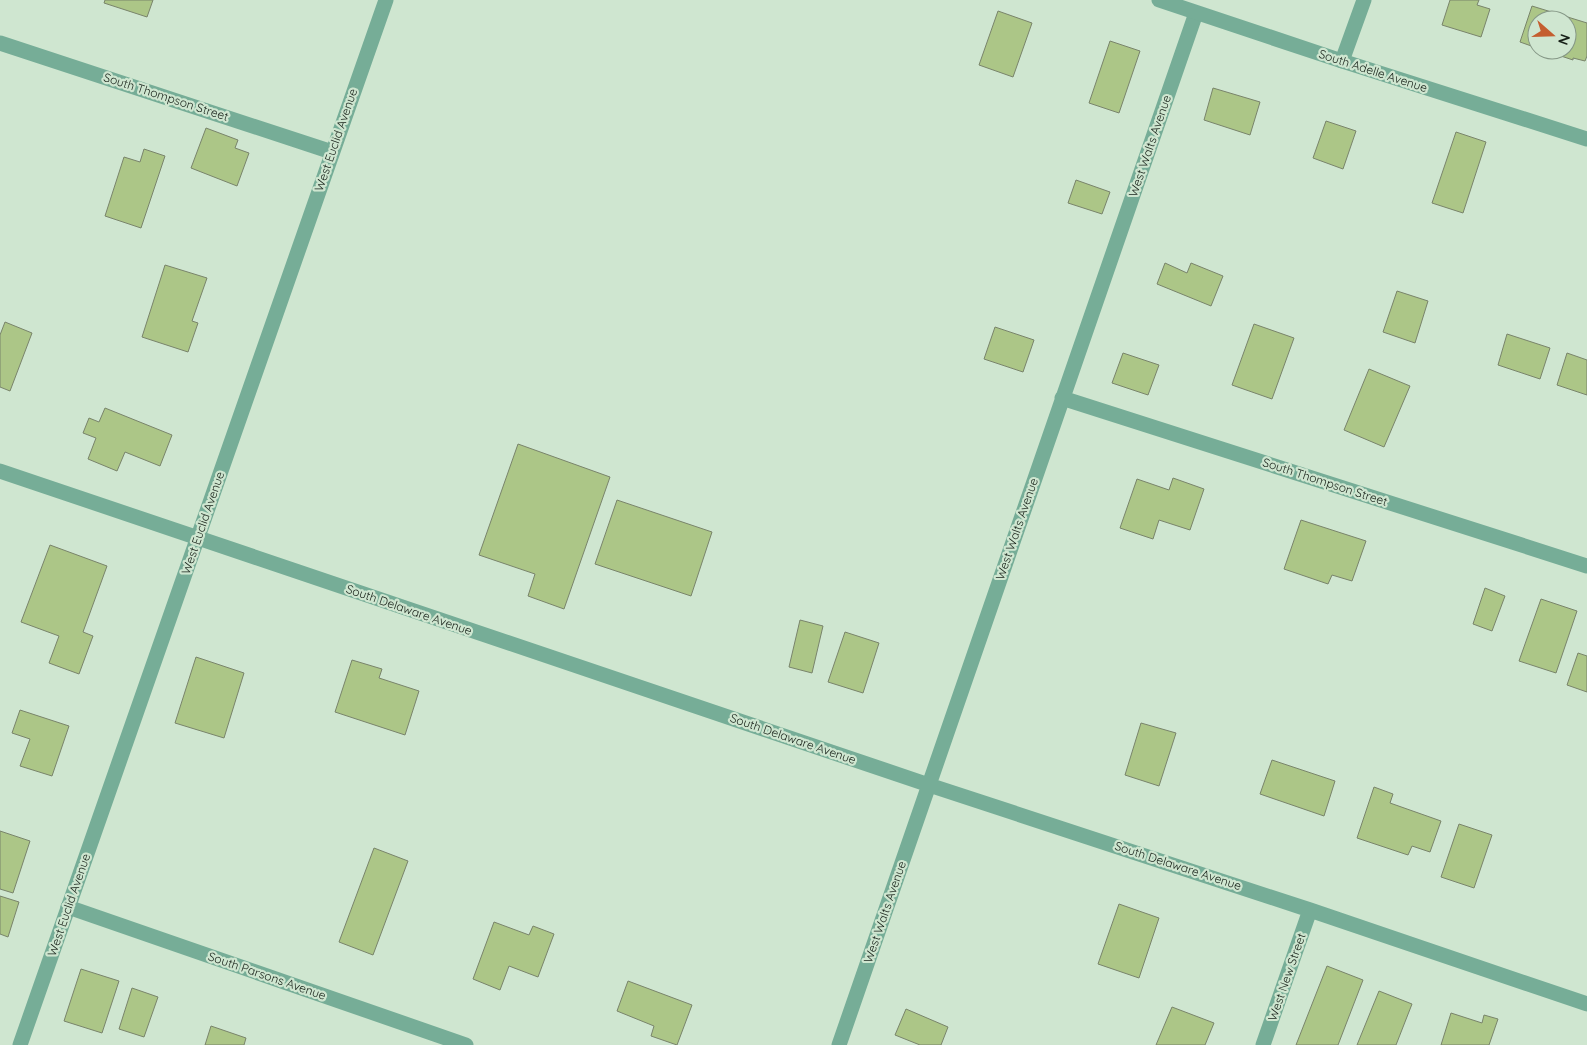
<svg xmlns="http://www.w3.org/2000/svg" width="1587" height="1045" font-family="Quicksand,sans-serif">
  <style>
    .building { fill: #acc687; stroke: #79846b }
    .lines { fill: none; stroke-linecap: round; stroke-linejoin: round }
    .minor { stroke: #76ad97; stroke-width: 15 }
    .tertiary { stroke: #76ad97; stroke-width: 15 }
    .labels { text-anchor: middle; stroke-width: 4.5; stroke-linejoin: round; paint-order: stroke }
    .street-label { font-size: 12px; fill: #172018; stroke: #cfe6d0 }
  </style>
  <rect width="100%" height="100%" fill="#cfe6d0"/>
  <path class="building" d="M105,0H153L147,17L104,3Z
    M1450,0H1479L1477,5L1490,9L1481,37L1442,25Z
    M1532,6L1587,23V56L1585,61L1573,58V60L1543,50H1567V20H1537V48L1520,42Z
    M998,11L1032,23L1013,77L979,65Z
    M1110,41L1140,51L1119,113L1089,103Z
    M1213,88L1260,102L1250,135L1204,120Z
    M1326,121L1356,131L1343,169L1313,158Z
    M206,128L238,140L235,148L249,153L237,186L191,168Z
    M1456,132L1486,142L1463,213L1432,203Z
    M144,149L165,156L141,228L105,216L124,157L140,162Z
    M1076,180L1110,192L1102,214L1068,203Z
    M1165,263L1187,273L1191,263L1223,276L1211,306L1157,284Z
    M165,265L207,278L192,321L198,323L188,352L142,337Z
    M1397,291L1428,301L1415,343L1383,332Z
    M5,322L32,333L10,391L0,387V335Z
    M1254,324L1294,338L1272,399L1232,385Z
    M995,327L1034,340L1023,372L984,359Z
    M1507,334L1550,348L1540,379L1498,365Z
    M1123,353L1159,365L1148,395L1112,383Z
    M1567,353L1587,360V395L1557,385Z
    M1369,369L1410,386L1384,447L1344,430Z
    M105,408L172,435L160,466L125,452L117,471L88,459L96,438L83,433L89,418L99,422Z
    M518,444L610,477L564,609L528,596L535,574L479,555Z
    M1173,478L1204,489L1190,530L1159,520L1153,539L1120,528L1137,479L1169,490Z
    M617,500L712,532L691,596L595,564Z
    M1301,520L1366,541L1352,581L1332,575L1328,584L1284,569Z
    M50,545L107,566L83,632L93,636L79,674L49,663L59,636L21,622Z
    M1485,588L1505,596L1492,631L1473,624Z
    M1541,599L1577,611L1556,673L1519,661Z
    M800,620L823,626L812,673L789,667Z
    M845,632L879,643L863,693L828,682Z
    M1578,653L1587,656V692L1567,685Z
    M196,657L244,673L224,738L175,723Z
    M352,660L382,669L379,678L419,691L405,735L335,712Z
    M20,710L69,726L52,776L20,766L30,739L12,733Z
    M1141,723L1176,733L1159,786L1125,775Z
    M1272,760L1335,781L1324,816L1260,794Z
    M1374,787L1393,794L1390,803L1441,821L1430,852L1412,846L1408,855L1357,838Z
    M1459,824L1492,835L1474,888L1441,877Z
    M0,831L30,841L13,893L0,889Z
    M374,848L408,861L373,955L339,942Z
    M0,896L19,902L8,937L0,934Z
    M1119,904L1159,918L1139,978L1098,964Z
    M494,922L529,935L533,926L554,934L538,977L509,966L500,990L473,979Z
    M1327,966L1363,980L1338,1045H1296Z
    M81,969L119,981L102,1033L64,1021Z
    M628,981L692,1005L677,1045L651,1036L654,1026L617,1011Z
    M132,988L158,997L144,1037L119,1029Z
    M1379,991L1412,1004L1396,1045H1357Z
    M1172,1007L1214,1023L1205,1045H1156Z
    M906,1009L948,1027L941,1045H920L895,1035Z
    M1451,1013L1482,1023L1484,1015L1498,1019L1489,1045H1441Z
    M211,1026L246,1038L244,1045H205Z"/>
  <g class="lines">
    <path class="minor" d="M0,43L332,152
      M1342,61L1364,0
      M1062,398L1587,566
      M0,471L929,785L1310,910L1587,1004
      M68,907L466,1045
      M839,1045L1196,13
      M1263,1045L1310,910"/>
    <path class="tertiary" d="M1159,0L1342,61L1587,139
      M20,1045L386,0"/>
  </g>
  <g class="labels">
    <g class="street-label">
      <text transform="translate(1373 71) rotate(18)" y="4">South Adelle Avenue</text>
      <text transform="translate(166 97) rotate(18)" y="4">South Thompson Street</text>
      <text transform="translate(336 140) rotate(-71)" y="4">West Euclid Avenue</text>
      <text transform="translate(1150 146) rotate(-71)" y="4">West Walts Avenue</text>
      <text transform="translate(1325 482) rotate(18)" y="4">South Thompson Street</text>
      <text transform="translate(203 523) rotate(-71)" y="4">West Euclid Avenue</text>
      <text transform="translate(1017 529) rotate(-71)" y="4">West Walts Avenue</text>
      <text transform="translate(409 610) rotate(19)" y="4">South Delaware Avenue</text>
      <text transform="translate(793 739) rotate(19)" y="4">South Delaware Avenue</text>
      <text transform="translate(1178 866) rotate(18)" y="4">South Delaware Avenue</text>
      <text transform="translate(69 905) rotate(-71)" y="4">West Euclid Avenue</text>
      <text transform="translate(885 912) rotate(-71)" y="4">West Walts Avenue</text>
      <text transform="translate(267 976) rotate(19)" y="4">South Parsons Avenue</text>
      <text transform="translate(1287 977) rotate(-71)" y="4">West New Street</text>
    </g>
  </g>
  <g transform="translate(1552 35) rotate(110)"><circle r="24" fill="#cfe6d0" stroke="#859786"/>
  <path d="M0-4L9 19L0 12L-9 19Z" fill="#c45e2f"/>
  <text y="-8" font-size="14" font-weight="bold" text-anchor="middle" fill="#172018">N</text>
  </g>
</svg>
